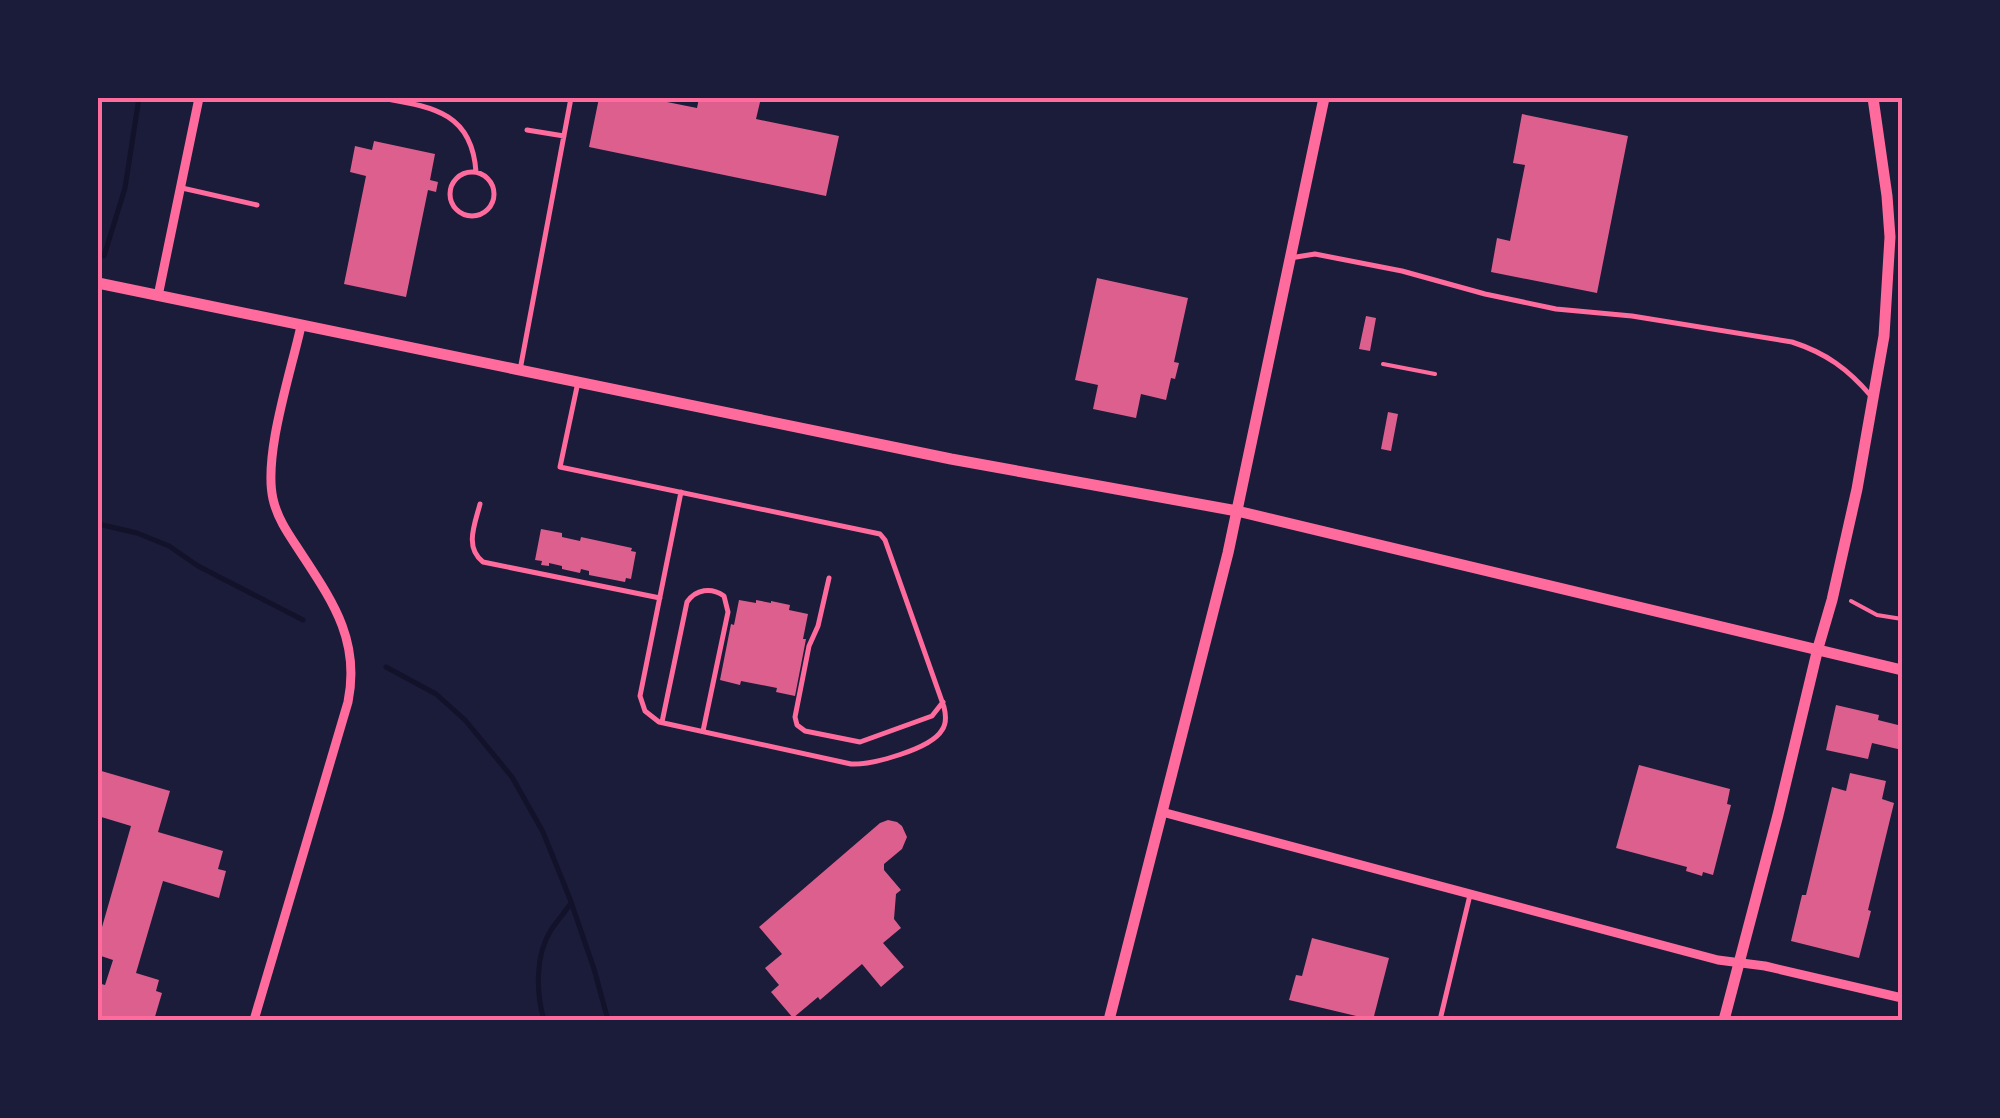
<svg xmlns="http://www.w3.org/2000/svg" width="2000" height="1118" font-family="'Golos Text',sans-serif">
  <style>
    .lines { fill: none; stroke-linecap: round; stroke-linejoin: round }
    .stream { stroke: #12122b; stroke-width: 5 }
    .building { fill: #dd5f8e }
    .path { stroke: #ff6b9d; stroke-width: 4 }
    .service { stroke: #ff6b9d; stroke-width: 5 }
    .minor { stroke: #ff6b9d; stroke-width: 9 }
    .tertiary { stroke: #ff6b9d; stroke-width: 11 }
    .neatline { fill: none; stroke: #ff6b9d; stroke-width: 4 }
  </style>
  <rect width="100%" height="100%" fill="#1b1b3a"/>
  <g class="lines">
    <path class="stream" d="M104,256L125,188L139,98
      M98,524L137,533L169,546L198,566L303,620
      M386,667L436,694L465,720L512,777L543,832L570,899L594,969L608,1020
      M544,1020C536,993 535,955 551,930C557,921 565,912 571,903"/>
  </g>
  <path class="building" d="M599,98H647L697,108L699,98H761L756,119L839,136L826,196L589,147Z
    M1522,114L1628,136L1597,293L1491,272L1497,238L1510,241L1525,165L1513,163Z
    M374,141L435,154L430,180L438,182L436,192L428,190L406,297L344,284L366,176L350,172L355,146L372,150Z
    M1097,278L1188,298L1174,362L1179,363L1175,379L1171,378L1166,400L1141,394L1136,418L1093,409L1098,385L1075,380Z
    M1366,316L1376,318L1370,351L1359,349Z
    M1388,412L1398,414L1391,451L1381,449Z
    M541,529L562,533V537L580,541L581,537L632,548L631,551L636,552L631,579L626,578L625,582L589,575V571L581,569L580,573L562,569V566L549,563V566L541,565L542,561L535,560Z
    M739,600L756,603V600L771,603V601L790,605L789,610L808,614L803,639H806L795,696L776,692L777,688L741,681L740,685L720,680L731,624L734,625Z
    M1836,705L1879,715L1878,720L1902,726V750L1872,743L1868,759L1826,750Z
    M1639,765L1730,789L1727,804L1731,805L1713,875L1703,872L1702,876L1686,871L1687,867L1616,848Z
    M98,770L170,791L158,832L223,851L218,869L226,871L219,898L163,881L136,973L159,980L156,991L162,993L154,1020H98L100,1002L98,1001V983L105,985L113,960L98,955V941L131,826L98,816Z
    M1850,773L1886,781L1882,799L1894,803L1868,910L1871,911L1859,958L1791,941L1802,895H1806L1832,787L1846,791Z
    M888,820L897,822L902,826L907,837L902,849L884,864V870L901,890L896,894L894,919L901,928L883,943L904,967L881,987L862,964L820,1000L818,997L793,1018L771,992L779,985L765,968L782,954L759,927L880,823Z
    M1312,938L1389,958L1373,1020L1289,1000L1296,975L1302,976Z"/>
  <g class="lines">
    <path class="path" d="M1383,364L1435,374
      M1851,601L1877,615L1902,619"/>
    <path class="service" d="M382,98C432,107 472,112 476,172
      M527,130L564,136
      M450 194a22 22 0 1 1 44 0a22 22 0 1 1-44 0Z
      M182,188L257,205
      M1290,258L1315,254L1402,271L1485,294L1556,309L1632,316L1792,342C1826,353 1848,369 1871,396
      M520,370L571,98
      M578,382L560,467L880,534L885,540L944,707C946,715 947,723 942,730C931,749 872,765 851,764L659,722L645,711L640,696L681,492
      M480,504C475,524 464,547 483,562L660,598
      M829,578L818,626L809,646L795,717L797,725L805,731L860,742L932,716L943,702
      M662,722L687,602C696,589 711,587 724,596L728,612L703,731
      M1440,1020L1470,895"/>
    <path class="minor" d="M158,296L199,98
      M1162,812L1718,960L1765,966L1902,998
      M254,1020L348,702C361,638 330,598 297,547C287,532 277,517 273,499C263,455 291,372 301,326"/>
    <path class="tertiary" d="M98,283L951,459L1237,511L1902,670
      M1109,1020L1228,553L1324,98
      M1724,1020L1778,815L1818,648L1832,600L1857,489L1884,336L1890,237L1887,196L1873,98"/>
  </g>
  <rect width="2000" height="1118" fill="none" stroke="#1b1b3a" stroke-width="200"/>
  <rect x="100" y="100" width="1800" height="918" class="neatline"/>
</svg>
